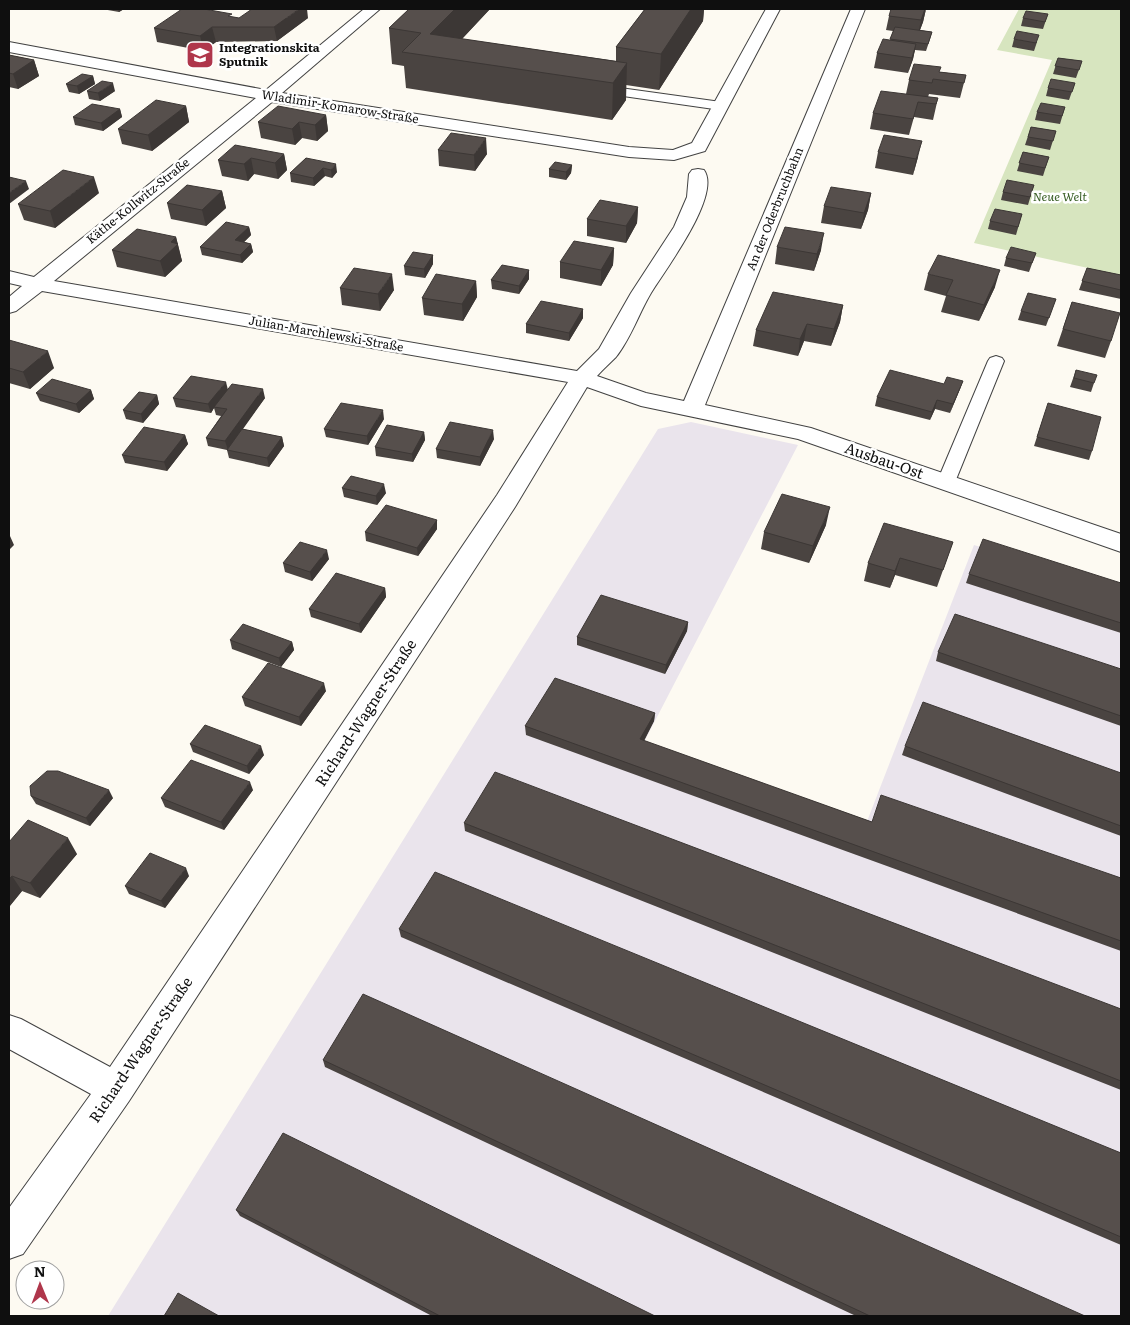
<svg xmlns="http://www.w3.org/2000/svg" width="1130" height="1325" font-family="Literata,serif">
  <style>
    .industrial { fill: #eae4ec }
    .green { fill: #d7e5bf }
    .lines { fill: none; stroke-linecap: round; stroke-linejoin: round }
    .lane-casing { stroke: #424242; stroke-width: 2 }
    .street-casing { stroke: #424242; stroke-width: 2 }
    .lane { fill: #fff; fill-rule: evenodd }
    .street { fill: #fff; fill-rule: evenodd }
    .wall { fill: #4a4441 }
    .shaded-wall { fill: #3c3735 }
    .building { fill: #564f4c; stroke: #3c3735 }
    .labels { text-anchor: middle; stroke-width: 5; stroke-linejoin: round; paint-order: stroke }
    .far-poi-label { font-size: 12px; font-weight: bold; fill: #0f0f0f; stroke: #fff; text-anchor: start }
    .far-street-label { font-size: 12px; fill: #0f0f0f; stroke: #fff }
    .far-park-label { font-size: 12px; font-style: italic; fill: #395f26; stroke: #fff }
    .street-label { font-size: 15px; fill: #0f0f0f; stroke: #fff }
  </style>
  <rect width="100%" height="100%" fill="#fdfaf2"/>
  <path class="industrial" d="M691,422L798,445L642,746L866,824L974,545L1121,590V1316H108L658,429Z"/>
  <path class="green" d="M1019,9H1121V288L1088,268L974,243L1052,60L997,50Z"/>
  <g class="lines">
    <defs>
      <path id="lane" d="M613,87L721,102L727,106L721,110L609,94L607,91Z
        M996,356L1002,358L1004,361L955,482L952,486L946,488L940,486L937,482L988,361L990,358Z"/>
      <path id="street" d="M364,9H380L282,93L629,147L673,150L692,143L766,9H780L705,151L674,160L629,157L272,102L54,281L577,371L599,349L631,293L674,227L687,197L689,174L692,170L698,169L704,170C722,195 665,270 651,293C639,313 631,338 616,357C610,363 603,369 597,376L646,393L684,401L851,9H865L705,405L811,428L1121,534V552L798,439L641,406L587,387L515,507L129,1101L23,1254L9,1259V1208L91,1094L9,1049V1015L21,1019L110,1067L497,495L568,382L42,291L16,311L9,313V297L22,286L9,283V271L34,277L256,98L9,52V42L266,90Z"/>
    </defs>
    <use href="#lane" class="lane-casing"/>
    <use href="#street" class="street-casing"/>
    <use href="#lane" class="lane"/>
    <use href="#street" class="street"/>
  </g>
  <path class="wall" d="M102,9H124L119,12Z
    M409,9H490L462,39L616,61V47L645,9H704L703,21L659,90L626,85V100L612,120L406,88L404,66L392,64L389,28Z
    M926,9L923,22L920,30L932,32L930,39L926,51L915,50L913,59L908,73L874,68L877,53L890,40L893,31L886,30L889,16Z
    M1048,14L1043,29L1021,26L1023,18Z
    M233,17L239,18H308L277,41L216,42L204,51L157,42L154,28Z
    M1014,39L1037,42L1034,51L1012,47Z
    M9,55L34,60L39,76L18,89L9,87Z
    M1058,58L1082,61L1076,78L1053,74Z
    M940,72L966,75L960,98L929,94L928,97L938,98L933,120L914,117L909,135L870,129L873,113L906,94L909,80Z
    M93,76L95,84L79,94L69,92L66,84Z
    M1075,83L1069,100L1046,96L1048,88Z
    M87,91H115L100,101L89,99Z
    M186,106L189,122L152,151L122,144L118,129Z
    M1065,107L1060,124L1035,120L1037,112Z
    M120,109L122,117L103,131L75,125L73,117Z
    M326,115L328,131L317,141L302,138L295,145L261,138L258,122Z
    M1031,127L1056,131L1050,150L1025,145Z
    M438,150L487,154L475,171L439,166Z
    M878,152L918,157L913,175L875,168Z
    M1023,152L1049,157L1043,176L1017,171Z
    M284,154L287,170L278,179L254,174L248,181L222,176L218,160Z
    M306,158L337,172L332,178L325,176L314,186L291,182L290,173Z
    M572,165L571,173L566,180L549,177V169Z
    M1034,185L1028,205L1001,200L1003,192Z
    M222,191L226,208L206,226L171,219L167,203Z
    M99,193L55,228L24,220L18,204Z
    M871,193L868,210L861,229L821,223L824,206Z
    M638,207L637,223L626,243L587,236V219Z
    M1022,214L1016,235L988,229L990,221Z
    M249,227L251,235L244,242L251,244L253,252L242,263L202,255L200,247Z
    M176,237L182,261L165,277L117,267L112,250Z
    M777,247L821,250L814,271L775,264Z
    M614,248L613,265L601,286L560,278V262Z
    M1036,253L1029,272L1004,266L1006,258Z
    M433,255V264L425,278L405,275L404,266Z
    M1087,268L1121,275V299L1079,290Z
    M529,270V279L519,294L492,289L491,280Z
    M928,274L995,287L979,321L941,312L946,296L924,290Z
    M476,281L477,297L463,321L424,315L422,298Z
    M340,288L394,290L380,311L342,305Z
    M1056,299L1046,326L1018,320L1021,311Z
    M1072,302L1111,341L1105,358L1057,346Z
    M843,305L840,322L831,346L804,341L798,356L753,346L756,330Z
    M583,309V318L569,341L526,333V324Z
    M9,340L54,368L30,389L9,383Z
    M1076,370L1094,383L1091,392L1070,387Z
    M963,381L960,389L950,413L935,409L930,420L875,406L877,397Z
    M227,389L265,398L242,429L282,437L284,446L269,467L229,458L227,450L208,446L206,438L221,416L216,415L214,408L211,413L176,407L173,398Z
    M91,390L94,399L79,413L40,401L36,393Z
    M157,395L159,404L143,423L126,419L123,410Z
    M1045,412L1092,451L1089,460L1034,446Z
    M384,419L368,445L326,437L324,429Z
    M424,432L425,440L413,462L376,456L375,447Z
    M185,435L188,444L167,471L125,463L122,455Z
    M494,439L480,466L437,458L436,449Z
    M342,488L386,493L377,505L344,497Z
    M437,520V529L418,556L366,541L365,532Z
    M826,525L809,563L761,549L764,532Z
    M953,542L937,587L895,575L890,588L864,581L868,563Z
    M329,559L312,581L285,572L283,563Z
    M969,574L1121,583V633L966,583Z
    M385,588L386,597L361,633L311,617L309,609Z
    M688,622L687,631L665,674L577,645V637Z
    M230,640L292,642L294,650L281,667L232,649Z
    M938,652L1121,669V726L936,661Z
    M326,691L301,726L245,706L242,697Z
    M655,713L654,721L644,741L872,822L1121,878V951L526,735L525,726Z
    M190,744L264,755L249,774L193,752Z
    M905,746L1121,773V836L902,755Z
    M253,790L224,830L165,807L161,798Z
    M31,796L113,798L90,826L36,804Z
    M464,823L1121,1009V1090L465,831Z
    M9,842L77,854L40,898L22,891L9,907Z
    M189,876L165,908L129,894L125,886Z
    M399,929L1121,1153V1245L401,937Z
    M323,1060L1085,1316H856L325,1067Z
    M236,1210L655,1316H432L240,1216Z"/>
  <path class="shaded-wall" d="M118,9H124L119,12Z
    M299,9H307L308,18L277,41L274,27Z
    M455,9H490L444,58L430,34Z
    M689,9H704L703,21L659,90L661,54Z
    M926,9L923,22L918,35L921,20Z
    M212,27L216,42L204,51L200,36Z
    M916,44L913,59L908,73L912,58Z
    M34,60L39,76L18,89L13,74Z
    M627,63L626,100L612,120L613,83Z
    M93,76L95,84L79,94L77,86Z
    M113,83L115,91L100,101L98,93Z
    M186,106L189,122L152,151L148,135Z
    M120,109L122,117L103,131L101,123Z
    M326,115L328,131L317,141L315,125Z
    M299,122L302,138L295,145L292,129Z
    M486,138L487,154L475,171L474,155Z
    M922,141L918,157L913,175L916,159Z
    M284,154L287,170L278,179L275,163Z
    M251,158L254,174L248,181L244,164Z
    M336,164L337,172L332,178L331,170Z
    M572,165L571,173L566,180V172Z
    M323,168L325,176L314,186L313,178Z
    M94,177L99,193L55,228L50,211Z
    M26,181L29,189L9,204V193Z
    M222,191L226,208L206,226L202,210Z
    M871,193L868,210L861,229L864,213Z
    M638,207L637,223L626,243V226Z
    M249,227L251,235L237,249L235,240Z
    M824,233L821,250L814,271L817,254Z
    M176,237L182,261L165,277L160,261L171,242Z
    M251,244L253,252L242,263L240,255Z
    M614,248L613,265L601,286V270Z
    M433,255V264L425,278L424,269Z
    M529,270V279L519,294V286Z
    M1000,270L995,287L979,321L984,305Z
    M392,274L394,290L380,311L378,294Z
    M476,281L477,297L463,321L462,304Z
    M843,305L840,322L831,346L834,329Z
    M583,309V318L569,341V333Z
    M807,324L804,341L798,356L800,339Z
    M48,351L54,368L30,389L23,372Z
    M963,381L960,389L950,413L953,404Z
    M226,382L228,390L214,407V408L211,413L208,404Z
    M263,389L265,398L228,450L225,441Z
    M91,390L94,399L79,413L76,404Z
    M157,395L159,404L143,423L141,414Z
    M937,400L935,409L930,420L932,412Z
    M383,410L384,419L368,445L367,436Z
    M493,430L494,439L480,466V457Z
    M424,432L425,440L413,462L412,454Z
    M185,435L188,444L167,471L164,462Z
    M282,437L284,446L269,467L267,458Z
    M384,484L386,493L377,505L376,496Z
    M830,507L826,525L809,563L813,546Z
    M437,520V529L418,556L417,548Z
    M10,536L14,545L9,550V538Z
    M327,550L329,559L312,581L310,572Z
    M900,558L895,575L890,588L895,571Z
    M385,588L386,597L361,633L359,624Z
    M688,622L687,631L665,674L666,665Z
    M292,642L294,650L281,667L279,658Z
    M324,683L326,691L301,726L299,717Z
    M655,713L654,721L640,748V739Z
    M261,746L264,755L249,774L247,766Z
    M250,782L253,790L224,830L221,822Z
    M109,790L113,798L90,826L86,818Z
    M68,838L77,854L40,898L30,883Z
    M186,868L189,876L165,908L161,901Z
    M12,876L22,891L9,907V879Z"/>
  <path class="building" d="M182,9H204L232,14L228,16L239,18L252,9H299L274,27H212L200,36L154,28Z
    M409,9H455L430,34L627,63L613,83L402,52L421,33L389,28Z
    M645,9H691L661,54L616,47Z
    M891,9H925L921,20L889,16Z
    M1026,11L1048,14L1045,22L1023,18Z
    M895,27L932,32L928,44L890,39Z
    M1017,31L1039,35L1036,43L1014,39Z
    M883,39L916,44L912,58L877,53Z
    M9,55L34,60L13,74L9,73Z
    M1058,58L1082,61L1079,70L1055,66Z
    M914,64L941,67L939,72L966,75L964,83L933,79L932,83L909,80Z
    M82,74L93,76L77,86L66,84Z
    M1051,79L1075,83L1072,92L1048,88Z
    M102,81L113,83L98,93L87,91Z
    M881,91L938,98L936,104L918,102L913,119L873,113Z
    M156,100L186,106L148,135L118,129Z
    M1041,103L1065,107L1062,116L1037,112Z
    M92,104L120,109L101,123L73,117Z
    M278,106L326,115L315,125L299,122L292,129L258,122Z
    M1031,127L1056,131L1053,141L1028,137Z
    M451,133L486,138L474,155L438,150Z
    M884,135L922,141L916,159L878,152Z
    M235,145L284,154L275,163L251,158L244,164L218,160Z
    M1023,152L1049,157L1045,168L1019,163Z
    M306,158L336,164L331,170L323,168L313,178L290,173Z
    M555,162L572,165L566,172L549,169Z
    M63,170L94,177L50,211L18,204Z
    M9,177L26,181L9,193Z
    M1007,180L1034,185L1030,197L1003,192Z
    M187,185L222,191L202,210L167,203Z
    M831,187L871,193L864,213L824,206Z
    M600,200L638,207L626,226L587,219Z
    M995,209L1022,214L1018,227L990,221Z
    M226,222L249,227L235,240L251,244L240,255L200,247Z
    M785,227L824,233L817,254L777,247Z
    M137,229L176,237L171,242L178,244L160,261L112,250Z
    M574,241L614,248L601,270L560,262Z
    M1011,247L1036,253L1032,263L1006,258Z
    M413,252L433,255L424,269L404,266Z
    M938,255L1000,270L984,305L946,295L953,280L928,274Z
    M502,265L529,270L519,286L491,280Z
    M354,268L392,274L378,294L340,288Z
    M1087,268L1121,275V290L1082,281Z
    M436,274L476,281L462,304L422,298Z
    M773,292L843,305L834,329L807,324L800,339L756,330Z
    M1028,293L1056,299L1049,318L1021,311Z
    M541,301L583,309L569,333L526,324Z
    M1072,302L1120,313L1111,341L1063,329Z
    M9,340L48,351L23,372L9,368Z
    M890,370L944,384L947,377L963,381L953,404L937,400L932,412L877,397Z
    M1076,370L1097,375L1094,383L1074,378Z
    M191,376L226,382L208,404L173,398Z
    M52,379L91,390L76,404L36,393Z
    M232,384L263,389L225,441L206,438L227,409L214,407Z
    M139,392L157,395L141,414L123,410Z
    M341,403L383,410L367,436L324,429Z
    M1048,403L1101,417L1092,451L1037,437Z
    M450,422L493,430L480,457L436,449Z
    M387,425L424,432L412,454L375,447Z
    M144,427L185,435L164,462L122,455Z
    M242,429L282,437L267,458L227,450Z
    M351,476L384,484L376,496L342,488Z
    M782,494L830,507L813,546L764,532Z
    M386,505L437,520L417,548L365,532Z
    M884,523L953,542L943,570L900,558L895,571L868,563Z
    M983,539L1121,583V623L969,574Z
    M300,542L327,550L310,572L283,563Z
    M336,573L385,588L359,624L309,609Z
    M601,595L688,622L666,665L577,637Z
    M955,614L1121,669V716L938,652Z
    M243,624L292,642L279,658L230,640Z
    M268,663L324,683L299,717L242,697Z
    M555,678L655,713L640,739L872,822L881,795L1121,878V941L525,726Z
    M923,702L1121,773V826L905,746Z
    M205,725L261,746L247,766L190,744Z
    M191,760L250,782L221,822L161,798Z
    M47,771H58L109,790L86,818L31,796L30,786Z
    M495,772L1121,1009V1081L464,823Z
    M28,820L68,838L30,883L12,876L9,879V842Z
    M150,853L186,868L161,901L125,886Z
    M435,872L1121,1153V1237L399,929Z
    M363,994L1085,1316H870L323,1060Z
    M283,1133L655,1316H440L236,1210Z
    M178,1293L219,1316H164Z"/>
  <defs>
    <symbol id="school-square" viewBox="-11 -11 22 22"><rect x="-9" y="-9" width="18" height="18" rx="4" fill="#af364b" stroke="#fff"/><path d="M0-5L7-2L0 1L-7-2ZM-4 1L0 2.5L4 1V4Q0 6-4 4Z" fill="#fff"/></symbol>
  </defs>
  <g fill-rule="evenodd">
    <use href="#school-square" x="184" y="39" width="32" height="32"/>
  </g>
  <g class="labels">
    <g class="far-poi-label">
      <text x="219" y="52">Integrationskita<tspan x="219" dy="14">Sputnik</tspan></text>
    </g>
    <g class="far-street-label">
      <text transform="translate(340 107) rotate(9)" y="4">Wladimir-Komarow-Straße</text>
      <text transform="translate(138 201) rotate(-39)" y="4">Käthe-Kollwitz-Straße</text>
      <text transform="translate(775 209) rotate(-68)" y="4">An der Oderbruchbahn</text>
      <text transform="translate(326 334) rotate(10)" y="4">Julian-Marchlewski-Straße</text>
    </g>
    <g class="far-park-label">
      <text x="1060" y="201">Neue Welt</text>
    </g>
    <g class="street-label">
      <text transform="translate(884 461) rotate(19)" y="5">Ausbau-Ost</text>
      <text transform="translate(366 713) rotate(-57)" y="5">Richard-Wagner-Straße</text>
      <text transform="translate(141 1050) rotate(-56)" y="5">Richard-Wagner-Straße</text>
    </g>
  </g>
  <rect width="1130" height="1325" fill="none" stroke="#0f0f0f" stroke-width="20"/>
  <g transform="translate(40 1285) rotate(359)"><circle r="24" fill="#ffffff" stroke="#9f9f9f"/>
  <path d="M0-4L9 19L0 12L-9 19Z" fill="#af364b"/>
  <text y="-8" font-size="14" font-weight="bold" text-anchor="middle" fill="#0f0f0f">N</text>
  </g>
</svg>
